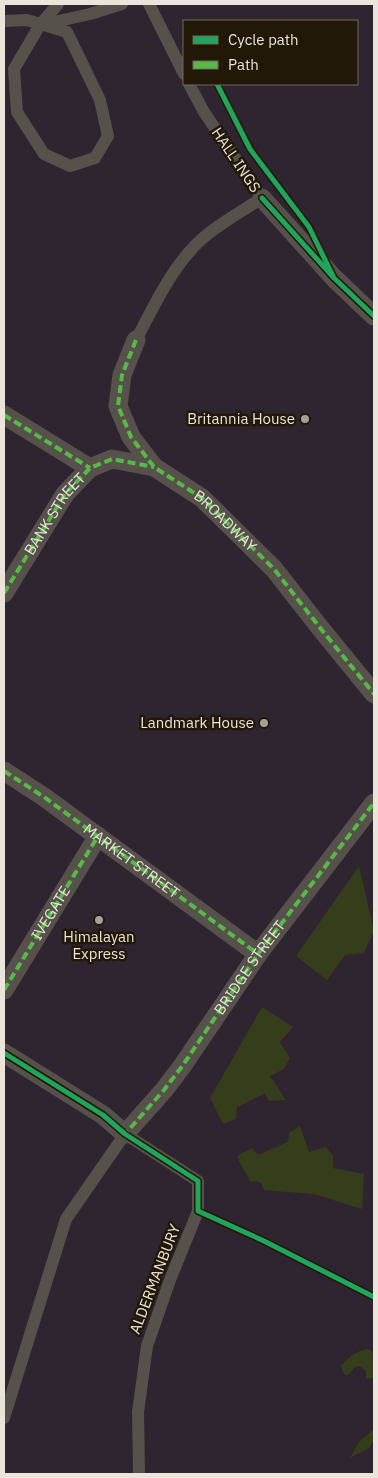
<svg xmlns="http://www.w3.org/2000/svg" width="378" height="1478" font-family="'IBM Plex Sans',sans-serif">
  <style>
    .commercial { fill: #2f2530; fill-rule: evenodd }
    .green { fill: #363d1b }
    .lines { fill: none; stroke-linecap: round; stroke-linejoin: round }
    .service { stroke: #56524b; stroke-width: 12 }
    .pedestrian { stroke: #56524b; stroke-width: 19 }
    .quiet { stroke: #58b947; stroke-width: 4; stroke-dasharray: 8 4; stroke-linecap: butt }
    .cycleway-casing { stroke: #211808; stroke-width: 8 }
    .cycleway { stroke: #20a55d; stroke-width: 5 }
    .poi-dot { fill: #a59f96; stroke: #211808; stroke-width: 2 }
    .labels { text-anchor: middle; stroke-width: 5; stroke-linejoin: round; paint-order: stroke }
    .street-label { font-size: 15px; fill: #eae4da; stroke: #211808 }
    .poi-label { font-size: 15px; fill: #eae4da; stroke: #211808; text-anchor: end }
  </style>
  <rect width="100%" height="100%" fill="#252017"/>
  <path class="commercial" d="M4,4H374V1474H4ZM184,21H357V84H184Z"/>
  <path class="green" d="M359,866L374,931L364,953L345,955L327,980L296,956Z
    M262,1007L293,1027L280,1042L290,1058L284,1069L270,1076L286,1100L269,1101L265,1093L237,1107L236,1119L223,1124L210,1098Z
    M300,1126L309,1152L326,1147L333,1156V1168L364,1174L362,1209L314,1194L264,1190L261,1183L256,1181L251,1182L239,1161L237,1156L252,1148L258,1155L288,1142L289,1133Z
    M368,1349L374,1353V1378L366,1379V1371L360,1366L355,1367L348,1375H345L343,1372L341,1366C349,1358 356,1350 368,1349Z
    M372,1431H374V1442L372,1443L369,1448L350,1458L359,1442Z"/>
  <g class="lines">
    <path class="service" d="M149,4L184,74
      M4,21L27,20L67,32L100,100L108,136L95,158L70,166L44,154L17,112L14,69L40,25L58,4
      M45,24L90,14L122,4
      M136,340C152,310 167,277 190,251C209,229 238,214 262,198L204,112L189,84
      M4,1418L66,1219L125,1134L198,1181V1211L170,1280L147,1346L138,1412L139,1474"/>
    <g class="pedestrian">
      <path d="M262,198L334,278L374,316"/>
      <path id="s1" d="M136,340L122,375L118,406L131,437L154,467L202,498L274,569L321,629L374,694"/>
      <path d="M4,415L90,468"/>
      <path id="s2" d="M4,593L65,494L90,468L112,459L154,467"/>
      <path id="s3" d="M4,771L44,797L258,954"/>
      <path d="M4,990L98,836"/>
      <path id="s4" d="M4,1053L103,1115L125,1134L164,1090L183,1065L258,954L374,803"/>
    </g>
    <g class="quiet">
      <path d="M136,340L122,375L118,406L131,437L154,467L202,498L274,569L321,629L374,694"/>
      <path d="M4,415L90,468"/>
      <path d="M4,593L65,494L90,468L112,459L154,467"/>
      <path d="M4,771L44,797L258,954"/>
      <path id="s5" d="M4,990L98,836"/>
      <path d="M122,1132L125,1134L164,1090L183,1065L258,954L374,803"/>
    </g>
    <defs>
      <path id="cycleway" d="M217,84L250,149L309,227L334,278
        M262,198L334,278L374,316
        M4,1053L103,1115L125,1134L198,1181V1211L264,1241L374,1297"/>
    </defs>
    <use href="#cycleway" class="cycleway-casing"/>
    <use href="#cycleway" class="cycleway"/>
  </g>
  <g class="poi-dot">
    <circle cx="305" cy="419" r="5"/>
    <circle cx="264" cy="723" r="5"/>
    <circle cx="99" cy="920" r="5"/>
  </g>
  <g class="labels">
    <g class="street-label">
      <text transform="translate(236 160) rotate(56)" y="5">HALL INGS</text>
      <text dy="5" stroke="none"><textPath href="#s2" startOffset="94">BANK STREET</textPath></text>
      <text dy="5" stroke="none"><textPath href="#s1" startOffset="230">BROADWAY</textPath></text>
      <text dy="5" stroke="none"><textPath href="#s3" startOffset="156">MARKET STREET</textPath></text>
      <text dy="5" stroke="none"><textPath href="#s5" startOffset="90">IVEGATE</textPath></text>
      <text dy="5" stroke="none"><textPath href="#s4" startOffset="354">BRIDGE STREET</textPath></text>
      <text transform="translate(155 1279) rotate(-69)" y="5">ALDERMANBURY</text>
    </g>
    <g class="poi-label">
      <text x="295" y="424">Britannia House</text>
      <text x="254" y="728">Landmark House</text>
      <text x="99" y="942" text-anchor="middle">Himalayan<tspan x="99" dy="17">Express</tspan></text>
    </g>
  </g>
  <rect width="378" height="1478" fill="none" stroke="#eae4da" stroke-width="10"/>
  <rect x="183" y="20" width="175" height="65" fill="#211808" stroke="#716a5c"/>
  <rect x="193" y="36" width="25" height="8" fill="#20a55d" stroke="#716a5c"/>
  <text x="228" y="45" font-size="15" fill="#eae4da">Cycle path</text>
  <rect x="193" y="61" width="25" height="8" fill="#58b947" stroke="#716a5c"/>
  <text x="228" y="70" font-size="15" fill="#eae4da">Path</text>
</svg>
